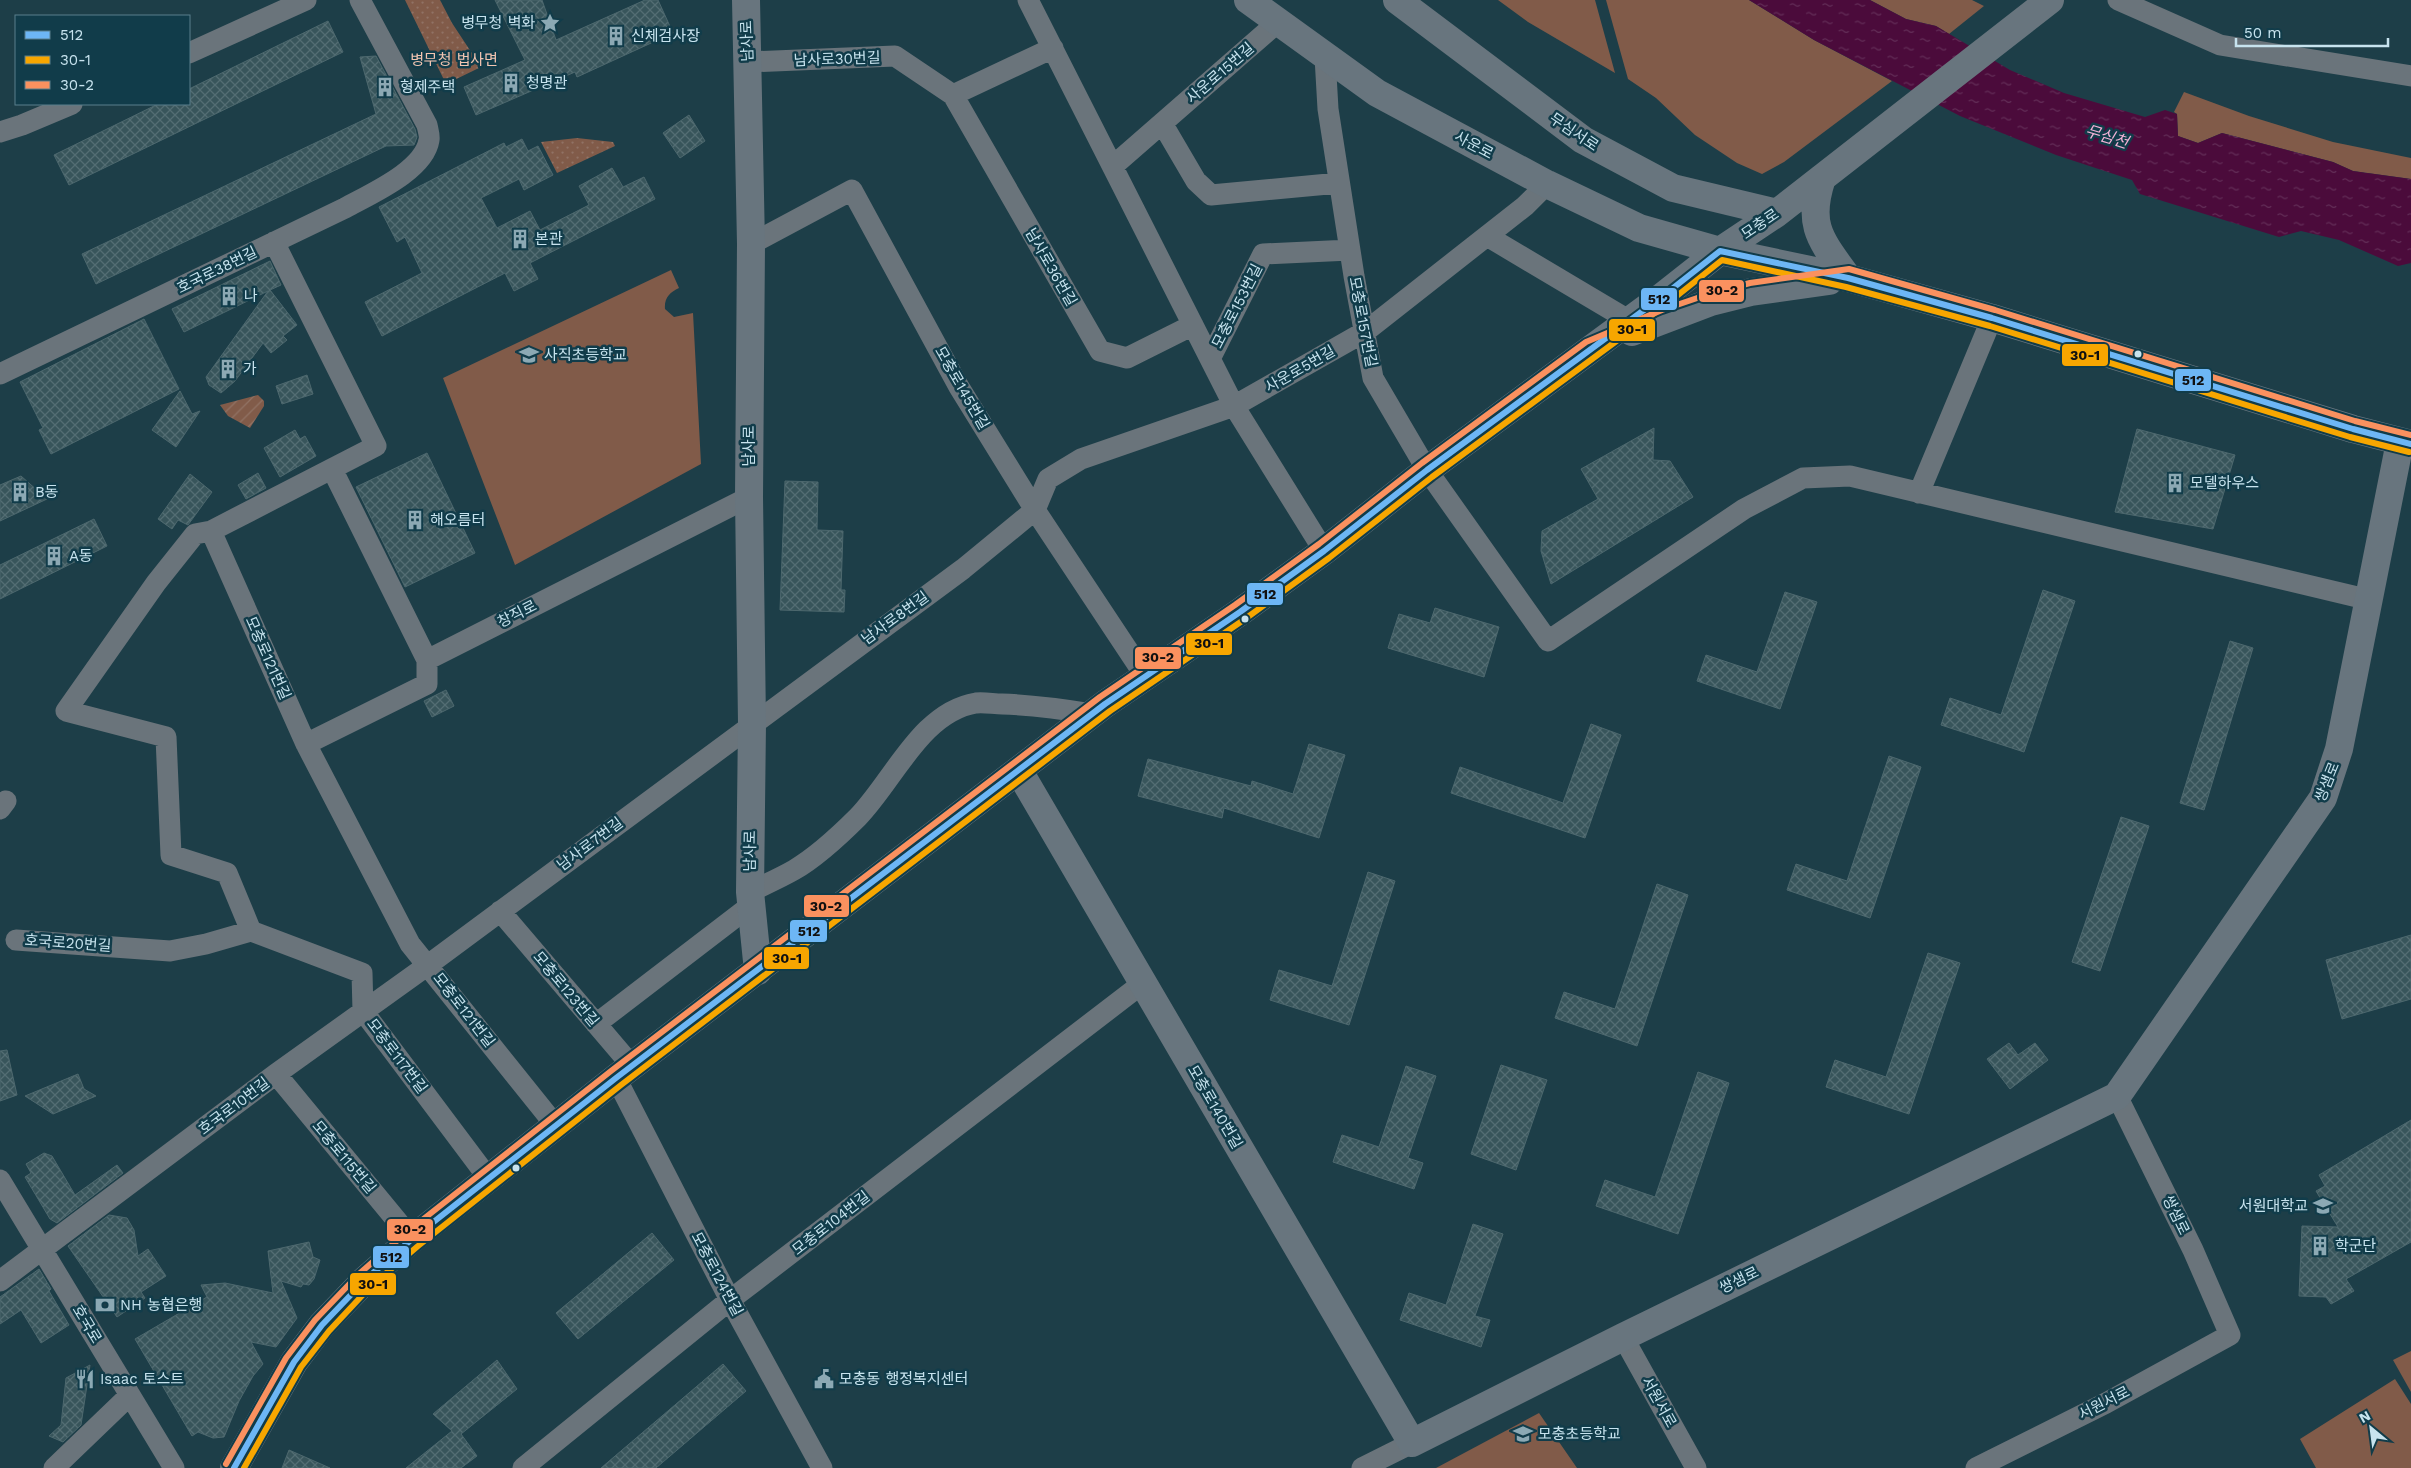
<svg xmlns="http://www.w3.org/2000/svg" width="2411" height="1468" font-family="'Work Sans','Noto Sans KR',sans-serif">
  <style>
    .grass { fill: #815b49 }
    .park { fill: url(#park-dots) }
    .garden { fill: url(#garden-furrows) }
    .water { fill: url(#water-ripples) }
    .building { fill: url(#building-cross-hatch); stroke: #4d686e }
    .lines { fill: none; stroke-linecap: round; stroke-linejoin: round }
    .street { stroke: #6a747b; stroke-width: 21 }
    .secondary { stroke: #68757e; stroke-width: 28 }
    .bus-1-casing { stroke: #113c4a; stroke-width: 10 }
    .bus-2-casing { stroke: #113c4a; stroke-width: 10 }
    .bus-3-casing { stroke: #113c4a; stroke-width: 10 }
    .bus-1 { stroke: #6db6f5; stroke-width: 6 }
    .bus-2 { stroke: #f7a600; stroke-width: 6 }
    .bus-3 { stroke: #fa915f; stroke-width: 6 }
    .bus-dot { fill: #c7e3ee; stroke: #113c4a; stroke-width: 2 }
    .labels { text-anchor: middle; stroke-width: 5; stroke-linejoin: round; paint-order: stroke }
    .poi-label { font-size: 15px; fill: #c7e3ee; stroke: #113c4a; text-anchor: start }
    .street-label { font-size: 15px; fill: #c7e3ee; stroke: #113c4a }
    .park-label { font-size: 15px; fill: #f2c5b1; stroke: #113c4a }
    .water-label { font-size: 16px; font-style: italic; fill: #f3b2d6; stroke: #113c4a }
    .line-badge { stroke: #113c4a; stroke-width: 2 }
    .pale-badge-label { font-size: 14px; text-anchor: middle; font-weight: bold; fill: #111 }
  </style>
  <defs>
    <pattern id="park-dots" width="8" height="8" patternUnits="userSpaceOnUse" patternTransform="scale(1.25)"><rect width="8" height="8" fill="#815b49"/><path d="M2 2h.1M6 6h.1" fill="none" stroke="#917264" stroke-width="1.8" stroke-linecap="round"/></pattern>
    <pattern id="garden-furrows" width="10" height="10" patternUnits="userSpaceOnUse" patternTransform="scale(1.25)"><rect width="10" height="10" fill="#815b49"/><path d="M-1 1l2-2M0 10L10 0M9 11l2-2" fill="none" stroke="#917264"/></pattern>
    <pattern id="water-ripples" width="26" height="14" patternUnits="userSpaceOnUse" patternTransform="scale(1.25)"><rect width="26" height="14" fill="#4b0b3b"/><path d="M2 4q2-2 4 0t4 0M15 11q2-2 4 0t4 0" fill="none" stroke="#632e58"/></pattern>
    <pattern id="building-cross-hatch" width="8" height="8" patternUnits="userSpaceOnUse" patternTransform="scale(1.25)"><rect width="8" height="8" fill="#38555b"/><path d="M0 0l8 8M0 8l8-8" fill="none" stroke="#536d73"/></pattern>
  </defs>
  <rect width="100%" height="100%" fill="#1d3e48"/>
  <path class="grass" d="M1498,0H1595L1615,73L1528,22Z
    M1606,0H1749L1814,40L1892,81L1784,162L1762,174L1737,163L1695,135L1656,98L1628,79Z
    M1870,0H1972L1984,6L1949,34L1936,26L1906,19Z
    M2184,92L2249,116L2333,142L2411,158V179L2353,171L2333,162L2222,133L2198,143L2178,136L2177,114L2174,112Z
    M671,270L679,288C670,292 664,298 665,309L674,317L693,313L701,464L515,565L443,378Z
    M2411,1351V1392L2393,1360Z
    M2395,1379L2411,1404V1468H2316L2300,1439Z
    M1539,1413L1577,1468H1436Z"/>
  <path class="park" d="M405,0H440L452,23L481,67L446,84Z
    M577,138L613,142L615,146L557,173L541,142Z"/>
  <path class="garden" d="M258,395L264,401V406L250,428L228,416L220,405Z"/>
  <path class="water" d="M1749,0H1870L1906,19L1936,26L2010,70L2064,93L2145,117L2165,110L2177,114L2178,136L2198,143L2222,133L2333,162L2353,171L2411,179V263L2398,266L2339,240L2301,231L2279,237L2140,194L2132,180L2056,155L1960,116L1814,40Z"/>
  <path class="building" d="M495,0H542L556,40L645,0H658L673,33L577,77L575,72L476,115L464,87L525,60Z
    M328,21L343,52L69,185L54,155L158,104H189V89Z
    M376,56L415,129L417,137L414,145L386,146L96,284L82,254L376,114L360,57Z
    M689,115L705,141L680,158L663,133Z
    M522,139L528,151L538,146L553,175L524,190L519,179L481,198L497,228L530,211L540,230L589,205L579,186L612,168L623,187L644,177L655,199L530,263L538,279L514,291L505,273L382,336L365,302L422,273L405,237L397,242L379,207L504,143L506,147Z
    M270,261L281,285L270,290L297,325L283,336L287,340L271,353L263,343L235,381L221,393L209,385L206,377L268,291L184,332L172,309Z
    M144,319L179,389L51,454L39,430L43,428L20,382Z
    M307,375L313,394L282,404L276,386Z
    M180,391L192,414L200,411L176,447L152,430Z
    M1654,428L1653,460L1670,461L1693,497L1551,584L1541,551L1542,531L1598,499L1581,469Z
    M2137,429L2235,455L2213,529L2115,512Z
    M295,430L300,439L305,436L316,456L280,477L264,448Z
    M427,453L475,553L405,587L356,487Z
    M258,473L266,488L246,499L238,485Z
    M190,474L212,492L188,525L178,520L172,529L158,519Z
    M21,476L47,499L0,521V485Z
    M785,481L818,482L817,530L843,531L841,590H845L844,612L780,610Z
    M94,519L107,546L0,599V565Z
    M2043,590L2075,601L2024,752L1941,725L1950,698L2001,715Z
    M1785,592L1817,602L1780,709L1697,681L1706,655L1757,672Z
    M1435,608L1499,627L1484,677L1388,648L1399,614L1430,623Z
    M2230,641L2253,648L2204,810L2180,803Z
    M446,690L454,706L432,717L424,701Z
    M1591,724L1621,735L1585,838L1451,793L1460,767L1563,803Z
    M1309,744L1345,755L1319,838L1224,808L1222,818L1138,796L1148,759L1251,786L1252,781L1293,794Z
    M1889,756L1921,767L1870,918L1787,890L1796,864L1847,881Z
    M2121,817L2149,826L2100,971L2072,962Z
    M1368,872L1395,881L1349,1025L1270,1000L1279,970L1332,986Z
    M1657,884L1688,895L1637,1046L1555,1018L1564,992L1615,1009Z
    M2411,935V999L2342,1019L2326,960Z
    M1928,953L1960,963L1909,1114L1826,1087L1835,1060L1886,1077Z
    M2009,1043L2018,1055L2035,1043L2048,1060L2010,1089L1987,1059Z
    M7,1050L17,1095L0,1101V1051Z
    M1501,1065L1547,1080L1516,1170L1471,1154Z
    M1406,1066L1436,1076L1408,1158L1423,1163L1414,1189L1333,1162L1342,1135L1379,1147Z
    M1698,1072L1729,1083L1678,1234L1596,1206L1605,1180L1655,1197Z
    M78,1074L84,1089L96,1096L53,1114L25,1096Z
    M2411,1120V1242L2346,1279L2354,1291L2331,1304L2326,1297L2299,1296L2302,1226L2338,1227L2316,1191L2325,1186L2319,1175Z
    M44,1153L52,1156L75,1195L117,1165L123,1173L57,1223L50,1219L25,1177L31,1173L26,1164Z
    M109,1215L127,1218L134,1230L138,1256L148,1249L166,1276L141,1292L145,1298L117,1317L68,1246Z
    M1473,1224L1503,1234L1475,1316L1490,1320L1481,1347L1400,1320L1409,1293L1446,1305Z
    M652,1233L674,1260L578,1339L556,1313Z
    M309,1242L313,1257L320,1260L314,1279L309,1285L303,1284L301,1287L281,1281L297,1318L276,1347L251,1342L263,1364L253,1376L239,1401L224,1437L213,1438L198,1432L192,1436L135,1339L207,1297L201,1285L225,1283L273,1293L268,1251Z
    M39,1269L51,1289L49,1291L69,1325L41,1343L21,1310L0,1324V1297Z
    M497,1360L517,1389L461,1434L477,1456L461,1468H406L452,1431L433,1414Z
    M723,1364L746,1391L656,1468H601Z
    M90,1365L81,1425L63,1442L49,1436L61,1425L66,1378Z
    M289,1450L330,1468H282Z"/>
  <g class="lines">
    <path class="street" d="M1028,0L1234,406L1324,551
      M2118,0L2220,45L2411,76
      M189,53L306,0
      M1325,57L1328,109L1354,276L1373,378L1427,470L1548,641L1744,509L1803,478L1850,476L2370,600
      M748,62L895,56L953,95L1053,48
      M953,95L1100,351L1127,358L1193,325
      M1162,123L1196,181L1211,195L1339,183
      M0,132L22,125L72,104
      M1113,166L1278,22
      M1487,236L1630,321
      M751,244L852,190L959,387L1035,510L1145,676
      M1210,359L1263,254L1350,250
      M0,374L345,208C370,194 424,171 429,140C430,136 428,130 427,125L360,0
      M332,469L427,660
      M1919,493L1992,318
      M211,531L306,744L410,944L556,1126
      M306,744L427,684V660L749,497
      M0,809L6,801
      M750,892C764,885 780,878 794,870C818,856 839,836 858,817C894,780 921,712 976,703C984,702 994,704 1002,704C1033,705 1062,709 1093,714
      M500,911L632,1066
      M251,931L362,973L363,1011L489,1179
      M16,940L170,951L206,944L251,931L227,873L171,855L166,737L66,711L156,583L195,534L211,531L376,446L274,242
      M596,1024L750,906
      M276,1074L412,1239
      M616,1078L730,1300L822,1468
      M0,1180L174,1468
      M0,1281L276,1074L428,965L963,569L1035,510L1048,479L1081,459L1234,406L1366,331L1525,206L1547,184
      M1623,1337L1696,1468
      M54,1468L130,1395
      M523,1468L730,1300L1143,983
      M1362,1468L1412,1443
      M1976,1468L2106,1403L2230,1335L2193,1250L2117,1096"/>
    <path class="secondary" d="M746,0L751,244L749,497L752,723L750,892L758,971
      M1248,0L1377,93L1547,184L1639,228L1720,251L1848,278L1992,318L2353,429L2411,444
      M1397,0L1583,140L1673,188L1777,213
      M1822,178C1806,226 1821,240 1848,278
      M1632,332L1711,302L1751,292L1829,281
      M1019,771L1412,1443L1623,1337L2117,1096L2323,798L2339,749L2400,442
      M234,1468L294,1362L322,1325L365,1280L412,1239L616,1078L1105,704L1240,612L1324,551L1427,470L1663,296L1720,251L1777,213L2050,0"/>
    <defs>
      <path id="bus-1" d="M234,1468L294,1362L322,1325L365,1280L412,1239L616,1078L1105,704L1240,612L1324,551L1427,470L1663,296L1720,251L1848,278L1992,318L2353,429L2411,444"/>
      <path id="bus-2" d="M244,1468L301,1367L329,1331L371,1286L418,1246L621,1085L1110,711L1245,619L1329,558L1432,477L1668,303L1722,260L1846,287L1990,326L2350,437L2409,452"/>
      <path id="bus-3" d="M226,1464L286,1358L315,1320L359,1274L407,1232L611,1071L1100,697L1235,605L1319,544L1422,463L1586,342L1662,310L1709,294L1750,283L1849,269L1995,310L2355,421L2411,435"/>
    </defs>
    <use href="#bus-1" class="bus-1-casing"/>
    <use href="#bus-2" class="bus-2-casing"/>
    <use href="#bus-3" class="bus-3-casing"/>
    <use href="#bus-1" class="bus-1"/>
    <use href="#bus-2" class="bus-2"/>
    <use href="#bus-3" class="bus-3"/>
  </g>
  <defs>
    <symbol id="sight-bare" viewBox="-9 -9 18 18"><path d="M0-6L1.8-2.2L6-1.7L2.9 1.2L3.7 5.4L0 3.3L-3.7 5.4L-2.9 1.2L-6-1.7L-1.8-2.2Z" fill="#8ca9b4" stroke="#113c4a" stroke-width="2.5" paint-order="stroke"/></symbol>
    <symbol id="building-bare" viewBox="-9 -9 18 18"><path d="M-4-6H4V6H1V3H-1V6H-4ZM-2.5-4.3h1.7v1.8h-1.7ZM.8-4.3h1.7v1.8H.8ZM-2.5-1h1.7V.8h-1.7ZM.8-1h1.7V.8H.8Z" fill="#8ca9b4" stroke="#113c4a" stroke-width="2.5" paint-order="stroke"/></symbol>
    <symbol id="school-bare" viewBox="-9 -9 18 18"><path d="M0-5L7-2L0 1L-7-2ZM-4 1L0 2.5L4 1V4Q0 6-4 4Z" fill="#8ca9b4" stroke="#113c4a" stroke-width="2.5" paint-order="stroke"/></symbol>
    <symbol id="university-bare" viewBox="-9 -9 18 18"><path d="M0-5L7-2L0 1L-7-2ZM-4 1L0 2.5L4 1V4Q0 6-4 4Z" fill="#8ca9b4" stroke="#113c4a" stroke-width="2.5" paint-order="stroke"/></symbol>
    <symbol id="bank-bare" viewBox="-9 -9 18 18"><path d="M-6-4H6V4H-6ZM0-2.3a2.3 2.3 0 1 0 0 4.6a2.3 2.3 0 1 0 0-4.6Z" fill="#8ca9b4" stroke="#113c4a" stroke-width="2.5" paint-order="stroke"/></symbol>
    <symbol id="restaurant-bare" viewBox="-9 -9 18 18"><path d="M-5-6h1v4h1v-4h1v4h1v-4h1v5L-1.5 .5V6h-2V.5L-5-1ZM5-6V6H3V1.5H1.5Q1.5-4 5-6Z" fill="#8ca9b4" stroke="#113c4a" stroke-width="2.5" paint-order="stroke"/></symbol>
    <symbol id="civic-bare" viewBox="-9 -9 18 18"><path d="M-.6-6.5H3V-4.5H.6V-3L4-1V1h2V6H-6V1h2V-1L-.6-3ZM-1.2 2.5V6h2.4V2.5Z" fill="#8ca9b4" stroke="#113c4a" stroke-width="2.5" paint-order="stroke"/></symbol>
  </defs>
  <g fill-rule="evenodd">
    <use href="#sight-bare" x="536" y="9" width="28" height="28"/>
    <use href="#building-bare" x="602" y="22" width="28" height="28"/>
    <use href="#building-bare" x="497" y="69" width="28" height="28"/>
    <use href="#building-bare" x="371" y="73" width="28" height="28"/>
    <use href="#building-bare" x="506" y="225" width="28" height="28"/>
    <use href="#building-bare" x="215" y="282" width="28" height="28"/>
    <use href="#school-bare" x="515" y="341" width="28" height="28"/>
    <use href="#building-bare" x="214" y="355" width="28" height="28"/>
    <use href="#building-bare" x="2161" y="469" width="28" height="28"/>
    <use href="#building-bare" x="6" y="478" width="28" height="28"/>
    <use href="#building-bare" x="401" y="506" width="28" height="28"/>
    <use href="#building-bare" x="40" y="542" width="28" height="28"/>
    <use href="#university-bare" x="2309" y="1192" width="28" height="28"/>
    <use href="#building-bare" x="2306" y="1232" width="28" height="28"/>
    <use href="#bank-bare" x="91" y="1291" width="28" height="28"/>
    <use href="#restaurant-bare" x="71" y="1365" width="28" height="28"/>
    <use href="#civic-bare" x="810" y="1365" width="28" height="28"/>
    <use href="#school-bare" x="1509" y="1420" width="28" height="28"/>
  </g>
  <g class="bus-dot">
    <circle cx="2138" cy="354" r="4.5"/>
    <circle cx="1245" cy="619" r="4.5"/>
    <circle cx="516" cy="1168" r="4.5"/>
  </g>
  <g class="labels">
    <g class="poi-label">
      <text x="535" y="28" text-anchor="end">병무청 벽화</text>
      <text x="631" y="41">신체검사장</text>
      <text x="526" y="88">청명관</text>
      <text x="400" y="92">형제주택</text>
      <text x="535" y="244">본관</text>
      <text x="244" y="301">나</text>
      <text x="544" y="360">사직초등학교</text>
      <text x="243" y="374">가</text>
      <text x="2190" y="488">모델하우스</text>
      <text x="35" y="497">B동</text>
      <text x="430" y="525">해오름터</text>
      <text x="69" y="561">A동</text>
      <text x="2308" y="1211" text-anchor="end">서원대학교</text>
      <text x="2335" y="1251">학군단</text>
      <text x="120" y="1310">NH 농협은행</text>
      <text x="100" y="1384">Isaac 토스트</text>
      <text x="839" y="1384">모충동 행정복지센터</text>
      <text x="1538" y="1439">모충초등학교</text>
    </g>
    <g class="street-label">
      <text transform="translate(747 41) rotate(-92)" y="5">남사로</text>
      <text transform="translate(837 59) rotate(-2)" y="5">남사로30번길</text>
      <text transform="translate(1220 73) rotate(-41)" y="5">사운로15번길</text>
      <text transform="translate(1574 132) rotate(34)" y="5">무심서로</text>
      <text transform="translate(1474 145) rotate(28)" y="5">사운로</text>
      <text transform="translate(1760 224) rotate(-34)" y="5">모충로</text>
      <text transform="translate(1051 267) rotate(60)" y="5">남사로36번길</text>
      <text transform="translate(217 270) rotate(-26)" y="5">호국로38번길</text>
      <text transform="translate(1237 306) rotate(-63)" y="5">모충로153번길</text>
      <text transform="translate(1363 322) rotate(79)" y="5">모충로157번길</text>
      <text transform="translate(1300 369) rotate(-30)" y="5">사운로5번길</text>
      <text transform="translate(962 388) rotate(60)" y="5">모충로145번길</text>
      <text transform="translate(749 446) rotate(-90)" y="5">남사로</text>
      <text transform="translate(517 614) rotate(-27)" y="5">창직로</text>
      <text transform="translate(895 618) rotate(-36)" y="5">남사로8번길</text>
      <text transform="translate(268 658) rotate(66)" y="5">모충로121번길</text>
      <text transform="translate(2327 782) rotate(-68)" y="5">쌍샘로</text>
      <text transform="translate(590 844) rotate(-37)" y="5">남사로7번길</text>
      <text transform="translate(750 851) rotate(-89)" y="5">남사로</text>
      <text transform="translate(68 943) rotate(4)" y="5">호국로20번길</text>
      <text transform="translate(566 989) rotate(50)" y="5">모충로123번길</text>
      <text transform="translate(464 1010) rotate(52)" y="5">모충로121번길</text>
      <text transform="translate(397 1056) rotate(53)" y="5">모충로117번길</text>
      <text transform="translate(234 1106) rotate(-37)" y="5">호국로10번길</text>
      <text transform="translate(1215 1107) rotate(60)" y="5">모충로140번길</text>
      <text transform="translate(344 1157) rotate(50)" y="5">모충로115번길</text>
      <text transform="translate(2176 1215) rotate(64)" y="5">쌍샘로</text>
      <text transform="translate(831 1223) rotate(-38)" y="5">모충로104번길</text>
      <text transform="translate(717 1274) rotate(62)" y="5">모충로124번길</text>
      <text transform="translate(1739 1280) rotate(-26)" y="5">쌍샘로</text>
      <text transform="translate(87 1324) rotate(59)" y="5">호국로</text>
      <text transform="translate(1659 1402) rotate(61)" y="5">서원서로</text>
      <text transform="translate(2104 1403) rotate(-27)" y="5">서원서로</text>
    </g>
    <g class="park-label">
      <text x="454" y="65">병무청 법사면</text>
    </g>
    <g class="water-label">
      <text transform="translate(2107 136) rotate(17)" y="6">무심천</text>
    </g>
  </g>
  <g class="line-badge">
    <rect x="1698" y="279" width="47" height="24" rx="5" fill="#fa915f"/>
    <rect x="1640" y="287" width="38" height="24" rx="5" fill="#6db6f5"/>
    <rect x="1608" y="318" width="48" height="24" rx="5" fill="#f7a600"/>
    <rect x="2061" y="343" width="48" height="24" rx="5" fill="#f7a600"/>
    <rect x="2174" y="368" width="38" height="24" rx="5" fill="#6db6f5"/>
    <rect x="1246" y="582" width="38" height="24" rx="5" fill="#6db6f5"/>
    <rect x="1185" y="632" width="48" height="24" rx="5" fill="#f7a600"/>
    <rect x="1134" y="646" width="48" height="24" rx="5" fill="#fa915f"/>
    <rect x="803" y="894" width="47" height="24" rx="5" fill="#fa915f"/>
    <rect x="789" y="919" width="39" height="24" rx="5" fill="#6db6f5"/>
    <rect x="763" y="946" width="47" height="24" rx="5" fill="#f7a600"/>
    <rect x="386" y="1218" width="48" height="24" rx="5" fill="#fa915f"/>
    <rect x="372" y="1245" width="38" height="24" rx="5" fill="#6db6f5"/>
    <rect x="349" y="1272" width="48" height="24" rx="5" fill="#f7a600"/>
  </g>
  <g class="pale-badge-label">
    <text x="1722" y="295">30-2</text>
    <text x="1659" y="304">512</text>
    <text x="1632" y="334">30-1</text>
    <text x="2085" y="360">30-1</text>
    <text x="2193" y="385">512</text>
    <text x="1265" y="599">512</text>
    <text x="1209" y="648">30-1</text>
    <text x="1158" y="662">30-2</text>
    <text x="826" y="911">30-2</text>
    <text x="809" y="936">512</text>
    <text x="787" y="963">30-1</text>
    <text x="410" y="1234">30-2</text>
    <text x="391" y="1262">512</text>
    <text x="373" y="1289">30-1</text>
  </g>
  <rect x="15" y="15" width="175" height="90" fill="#113c4a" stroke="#5a7f8c"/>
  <rect x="25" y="31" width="25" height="8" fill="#6db6f5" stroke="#5a7f8c"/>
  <text x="60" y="40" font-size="15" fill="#c7e3ee">512</text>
  <rect x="25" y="56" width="25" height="8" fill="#f7a600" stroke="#5a7f8c"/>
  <text x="60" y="65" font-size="15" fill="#c7e3ee">30-1</text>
  <rect x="25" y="81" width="25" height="8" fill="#fa915f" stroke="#5a7f8c"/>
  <text x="60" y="90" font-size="15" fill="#c7e3ee">30-2</text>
  <g transform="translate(2371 1428) rotate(331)" stroke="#113c4a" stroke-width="4" paint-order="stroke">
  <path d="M0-4L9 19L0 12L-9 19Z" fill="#c7e3ee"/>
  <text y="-8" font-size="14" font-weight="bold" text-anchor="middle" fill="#c7e3ee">N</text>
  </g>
  <path d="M2236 38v8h152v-8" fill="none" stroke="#c7e3ee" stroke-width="2.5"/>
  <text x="2244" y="38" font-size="15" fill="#c7e3ee" stroke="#113c4a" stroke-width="4" paint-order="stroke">50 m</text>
</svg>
